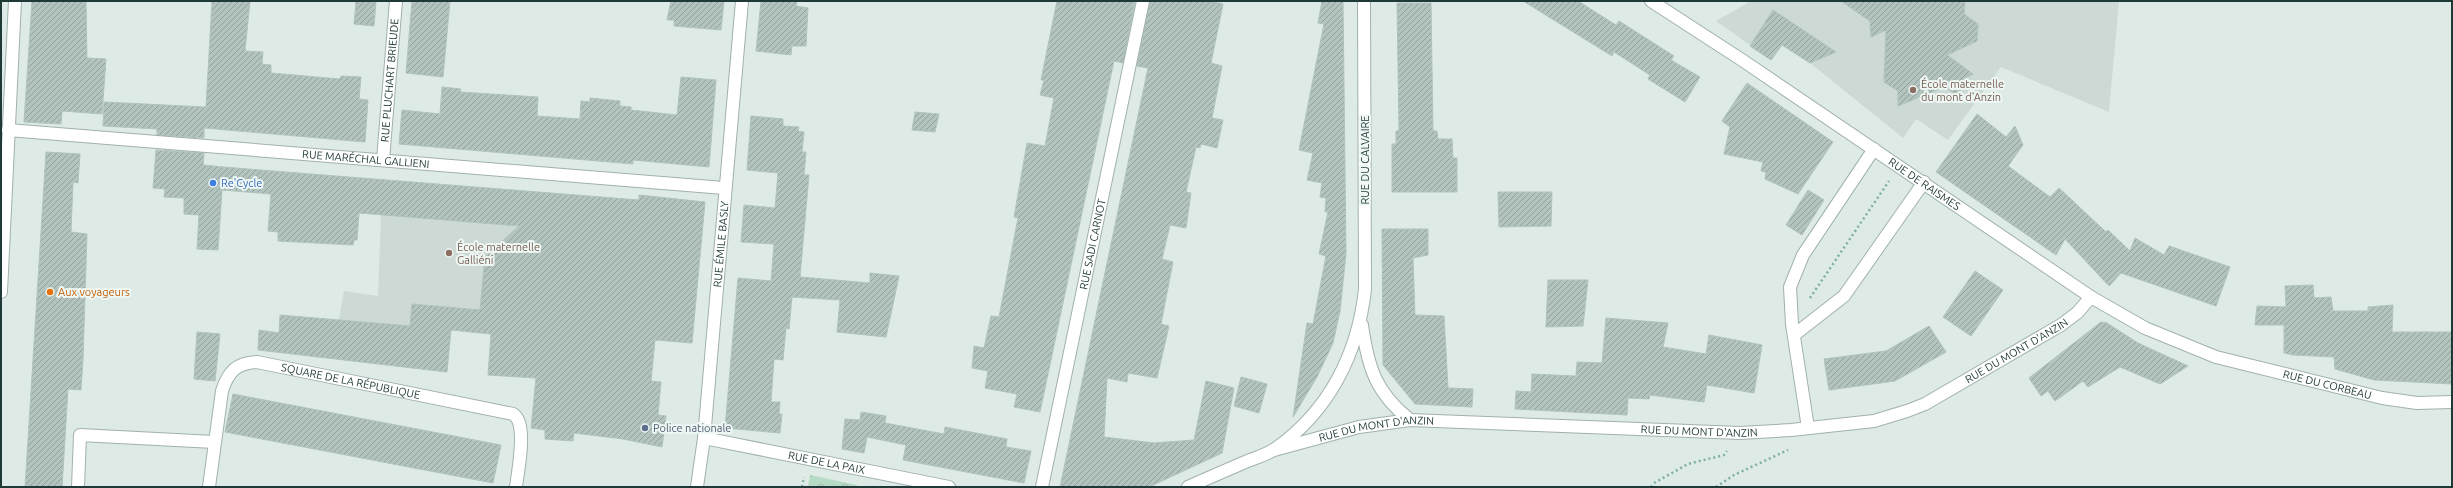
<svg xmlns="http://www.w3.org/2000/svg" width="2453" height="488" font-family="Ubuntu,sans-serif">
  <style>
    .built { fill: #ccd9d5 }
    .grass { fill: url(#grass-tufts) }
    .building { fill: url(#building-hatch); stroke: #b0c3be }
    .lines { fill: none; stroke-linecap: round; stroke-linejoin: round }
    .minor-casing { stroke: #a1b1ae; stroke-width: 14 }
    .path { stroke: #7eaea5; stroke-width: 2.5; stroke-dasharray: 2 3; stroke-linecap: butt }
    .minor { stroke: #fff; stroke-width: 12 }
    .education-dot { fill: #8d6e63; stroke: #eef7f3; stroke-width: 1.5 }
    .shop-dot { fill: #3f7fe0; stroke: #eef7f3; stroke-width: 1.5 }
    .food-dot { fill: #e8710a; stroke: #eef7f3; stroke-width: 1.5 }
    .service-dot { fill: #5c6f8a; stroke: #eef7f3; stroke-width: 1.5 }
    .labels { text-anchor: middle; stroke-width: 4; stroke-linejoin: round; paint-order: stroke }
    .street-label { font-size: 11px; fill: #1f3936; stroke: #eef7f3 }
    .education-label { font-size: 11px; fill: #785e54; stroke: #eef7f3; text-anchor: start }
    .shop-label { font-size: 11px; fill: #366cbe; stroke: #eef7f3; text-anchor: start }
    .food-label { font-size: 11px; fill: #c56008; stroke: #eef7f3; text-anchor: start }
    .service-label { font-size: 11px; fill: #4e5e75; stroke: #eef7f3; text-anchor: start }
  </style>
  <defs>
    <pattern id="grass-tufts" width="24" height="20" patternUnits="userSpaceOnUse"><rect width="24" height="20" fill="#b6dcc5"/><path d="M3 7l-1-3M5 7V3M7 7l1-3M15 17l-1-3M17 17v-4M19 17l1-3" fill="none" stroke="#9cbeaa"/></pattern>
    <pattern id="building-hatch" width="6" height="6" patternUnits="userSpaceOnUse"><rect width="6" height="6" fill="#b3c4bf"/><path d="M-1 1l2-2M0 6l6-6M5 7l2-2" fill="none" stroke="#91a09c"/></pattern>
  </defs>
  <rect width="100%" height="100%" fill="#deeae6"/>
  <path class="built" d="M1751,1H2119L2109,112L2001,67L1948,140L1916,119L1903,138L1810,63L1782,45L1771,60L1716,21Z
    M524,191L511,335L451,330L447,372L336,359L339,319L344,291L378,296L381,214Z"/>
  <path class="grass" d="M810,475L857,485V487H808Z"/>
  <path class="building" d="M32,1H86L87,58L106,59L102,114L62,111L61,124L24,122Z
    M212,1H250L245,51L263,52L262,64L271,65V73L340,79L341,76L361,77L359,99L368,100L365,142L204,128V138L157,135V129L103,126L104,102L206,107Z
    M356,1H376L374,26L354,24Z
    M412,1H450L443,77L406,73Z
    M671,1H724L721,30L674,26V20H667Z
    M761,1H797L796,6L808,8L806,46H792L791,55L756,51Z
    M1057,1H1135L1123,63L1114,61L1040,412L1014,407L1017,394L985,388L988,371L972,368L974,346L984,348L991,316L999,317L1018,218L1014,217L1027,143L1045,146L1054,98L1040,95L1044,80H1041Z
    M1150,1H1209L1223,4L1211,63L1222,66L1212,118L1223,120L1217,148L1201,144L1200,148L1196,147L1186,192L1191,193L1186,228L1170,225L1162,259L1173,262L1172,267L1161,324L1169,326L1157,378L1128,373L1127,382L1107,378L1104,437L1154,443L1194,440L1206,381L1234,388L1222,453L1149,487H1060L1148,68L1137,66Z
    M1322,1H1343L1346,254L1340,311L1333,343L1317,377L1293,417L1307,323L1313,324L1326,256L1319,254L1328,212H1325L1326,198L1320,197L1322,183L1307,180L1313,153L1299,150L1324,24L1318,23Z
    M1523,1H1578L1616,25L1619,21L1674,56L1671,60L1700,77L1685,102L1648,79L1650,75L1614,52L1612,56Z
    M1841,1H1965L1964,14L1978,24L1977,41L1947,55L1973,74L1960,81L1961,97L1944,87L1898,106V91L1884,82L1886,30L1871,37L1870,21Z
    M1397,3H1431L1433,131H1437L1438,139H1452L1453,158H1457V192H1392V144H1396V131H1399Z
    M1773,10L1836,52L1810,63L1782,45L1771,60L1750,46Z
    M681,77L716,80L709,167L633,160V164L399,144L402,110L440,114L442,87L461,89L460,92L538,97L537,116L580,119L581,101L590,102V98L620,101V106L631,107V110L677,115Z
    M1747,83L1833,142L1798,194L1765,179L1766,172L1761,171L1763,162L1724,154L1730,127L1722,121Z
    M915,112L939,114L935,132L912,130Z
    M1977,114L2006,137L2015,126L2023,145L2008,166L2050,197L2059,188L2106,232L2108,230L2130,251L2135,238L2164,255L2169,246L2230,267L2216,306L2121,273L2109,286L2065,239L2056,255L1936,172Z
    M751,116L783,119V126L799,127L798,131L804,132L802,152H806L804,175H809L800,277L870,283V273L899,276L886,337L837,332L840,300L792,297L789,329L786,328L783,360L774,359L771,402H780L779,414H782L780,433L725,428L738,278L771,281L774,244L741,242L744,205L775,208L778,173L747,170Z
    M156,150L204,153L203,165L223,167L639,200V195L705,202L692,343L655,340L651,381L661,382L658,415L666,416L662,447L623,439L574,433L573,441L545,439V430L531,428L536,378L488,375L491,334L451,330L447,372L258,350L259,330L279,333L280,315L410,326L412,304L480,310L485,257L519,226L359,213L357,240H354L353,245L278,241V232L268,231L271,194L222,190L218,250L197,249L199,215L184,214V198L164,197L165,189L153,188Z
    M46,152L80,154L78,183L73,182L71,232L87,234L83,359L81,390L68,389L62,487H25Z
    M1808,190L1824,200L1802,235L1786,225Z
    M1498,192H1552L1551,226L1499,227Z
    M1382,229H1428V255L1413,258L1415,315L1444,316L1448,388L1473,389L1472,407L1415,404L1383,365Z
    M1975,271L2003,290L1971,336L1943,317Z
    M1548,280H1588L1583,326L1546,327Z
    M2313,285L2314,298L2331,297L2333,311H2368V307L2393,305L2392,332H2452V384L2374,380L2335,369L2334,357L2293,355L2284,353V325H2255L2257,306L2286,307L2285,286Z
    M1606,318L1668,323L1663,347L1706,354L1709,335L1762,345L1754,393L1707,385L1704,402L1650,395L1649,399L1628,398L1627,415L1515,409L1516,391L1531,392L1532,374L1576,376L1577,362L1602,363Z
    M2101,322L2107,323L2138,343L2188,366L2160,384L2120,367L2088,387L2083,381L2055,401L2048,391L2041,396L2029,378Z
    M1929,326L1946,352L1895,381L1829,390L1824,359L1886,351Z
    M197,332L220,334L215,381L194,379Z
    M1241,377L1267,384L1259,413L1234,406Z
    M233,394L501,445L493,483L225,432Z
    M861,412L886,416L885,423L944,434L945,427L1007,439L1006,447L1031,451L1024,483L903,460L906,445L867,437L864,453L842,449L845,419L860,420Z"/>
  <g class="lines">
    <defs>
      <g id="minor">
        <path id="s1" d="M1651,1L1742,60L2091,297L2145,328L2216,357L2382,398L2417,403L2452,402"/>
        <path id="s2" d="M8,130L724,188"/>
        <path id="s3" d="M383,160L396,1"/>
        <path d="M1,292L15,1"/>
        <path d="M1362,325C1368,368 1376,393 1410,420"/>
        <path d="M1794,335L1844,296L1924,182"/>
        <path d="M1808,428L1792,324L1790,287L1803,255L1874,149"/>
        <path id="s4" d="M704,438L949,487"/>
        <path id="s5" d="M1274,450L1359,427L1410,420L1740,433L1791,430L1874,421L1907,411L1925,404L2061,325L2077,313L2091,297"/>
        <path d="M78,487L80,435L214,442"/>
        <path id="s6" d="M209,487L222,391C228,372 236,363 257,362L513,414C528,423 518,470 516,487"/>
        <path id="s7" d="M697,487L704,438L742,1"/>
        <path id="s8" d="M1042,487L1143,1"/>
        <path d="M1188,487C1208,478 1229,469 1250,460C1258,457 1268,454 1275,449C1329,411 1358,354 1365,289L1364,1"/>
      </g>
    </defs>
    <use href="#minor" class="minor-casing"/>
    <path class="path" d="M1810,298L1889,181
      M802,487L804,477
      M1651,487L1654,483L1688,464L1724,455L1727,451
      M1716,487L1734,475L1788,450"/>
    <use href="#minor" class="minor"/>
  </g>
  <g class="education-dot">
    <circle cx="1913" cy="90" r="4"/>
    <circle cx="449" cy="253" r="4"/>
  </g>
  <circle class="shop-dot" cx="213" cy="183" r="4"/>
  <circle class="food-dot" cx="50" cy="292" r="4"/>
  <circle class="service-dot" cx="645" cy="428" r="4"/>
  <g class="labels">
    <g class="street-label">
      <text dy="4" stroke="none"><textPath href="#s3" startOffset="80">RUE PLUCHART BRIEUDE</textPath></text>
      <text dy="4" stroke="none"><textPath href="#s2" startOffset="359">RUE MARÉCHAL GALLIENI</textPath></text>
      <text transform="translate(1365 160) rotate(-90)" y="4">RUE DU CALVAIRE</text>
      <text dy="4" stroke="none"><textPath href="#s1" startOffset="329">RUE DE RAISMES</textPath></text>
      <text dy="4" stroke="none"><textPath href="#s7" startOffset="244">RUE ÉMILE BASLY</textPath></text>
      <text dy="4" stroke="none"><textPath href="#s8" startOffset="248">RUE SADI CARNOT</textPath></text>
      <text dy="4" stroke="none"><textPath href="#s5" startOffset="764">RUE DU MONT D'ANZIN</textPath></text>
      <text dy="4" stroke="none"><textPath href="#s6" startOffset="242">SQUARE DE LA RÉPUBLIQUE</textPath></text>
      <text dy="4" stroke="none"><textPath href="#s1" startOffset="784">RUE DU CORBEAU</textPath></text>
      <text dy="4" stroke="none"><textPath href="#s5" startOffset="105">RUE DU MONT D'ANZIN</textPath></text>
      <text dy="4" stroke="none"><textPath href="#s5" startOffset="429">RUE DU MONT D'ANZIN</textPath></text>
      <text dy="4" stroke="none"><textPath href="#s4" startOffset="125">RUE DE LA PAIX</textPath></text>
    </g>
    <g class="education-label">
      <text x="1921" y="88">École maternelle<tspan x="1921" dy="13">du mont d'Anzin</tspan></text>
      <text x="457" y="251">École maternelle<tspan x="457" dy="13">Galliéni</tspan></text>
    </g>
    <g class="shop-label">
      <text x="221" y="187">Re'Cycle</text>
    </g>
    <g class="food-label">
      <text x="58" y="296">Aux voyageurs</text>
    </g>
    <g class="service-label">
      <text x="653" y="432">Police nationale</text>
    </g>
  </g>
  <rect width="2453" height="488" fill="none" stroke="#1f3936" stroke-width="4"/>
</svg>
